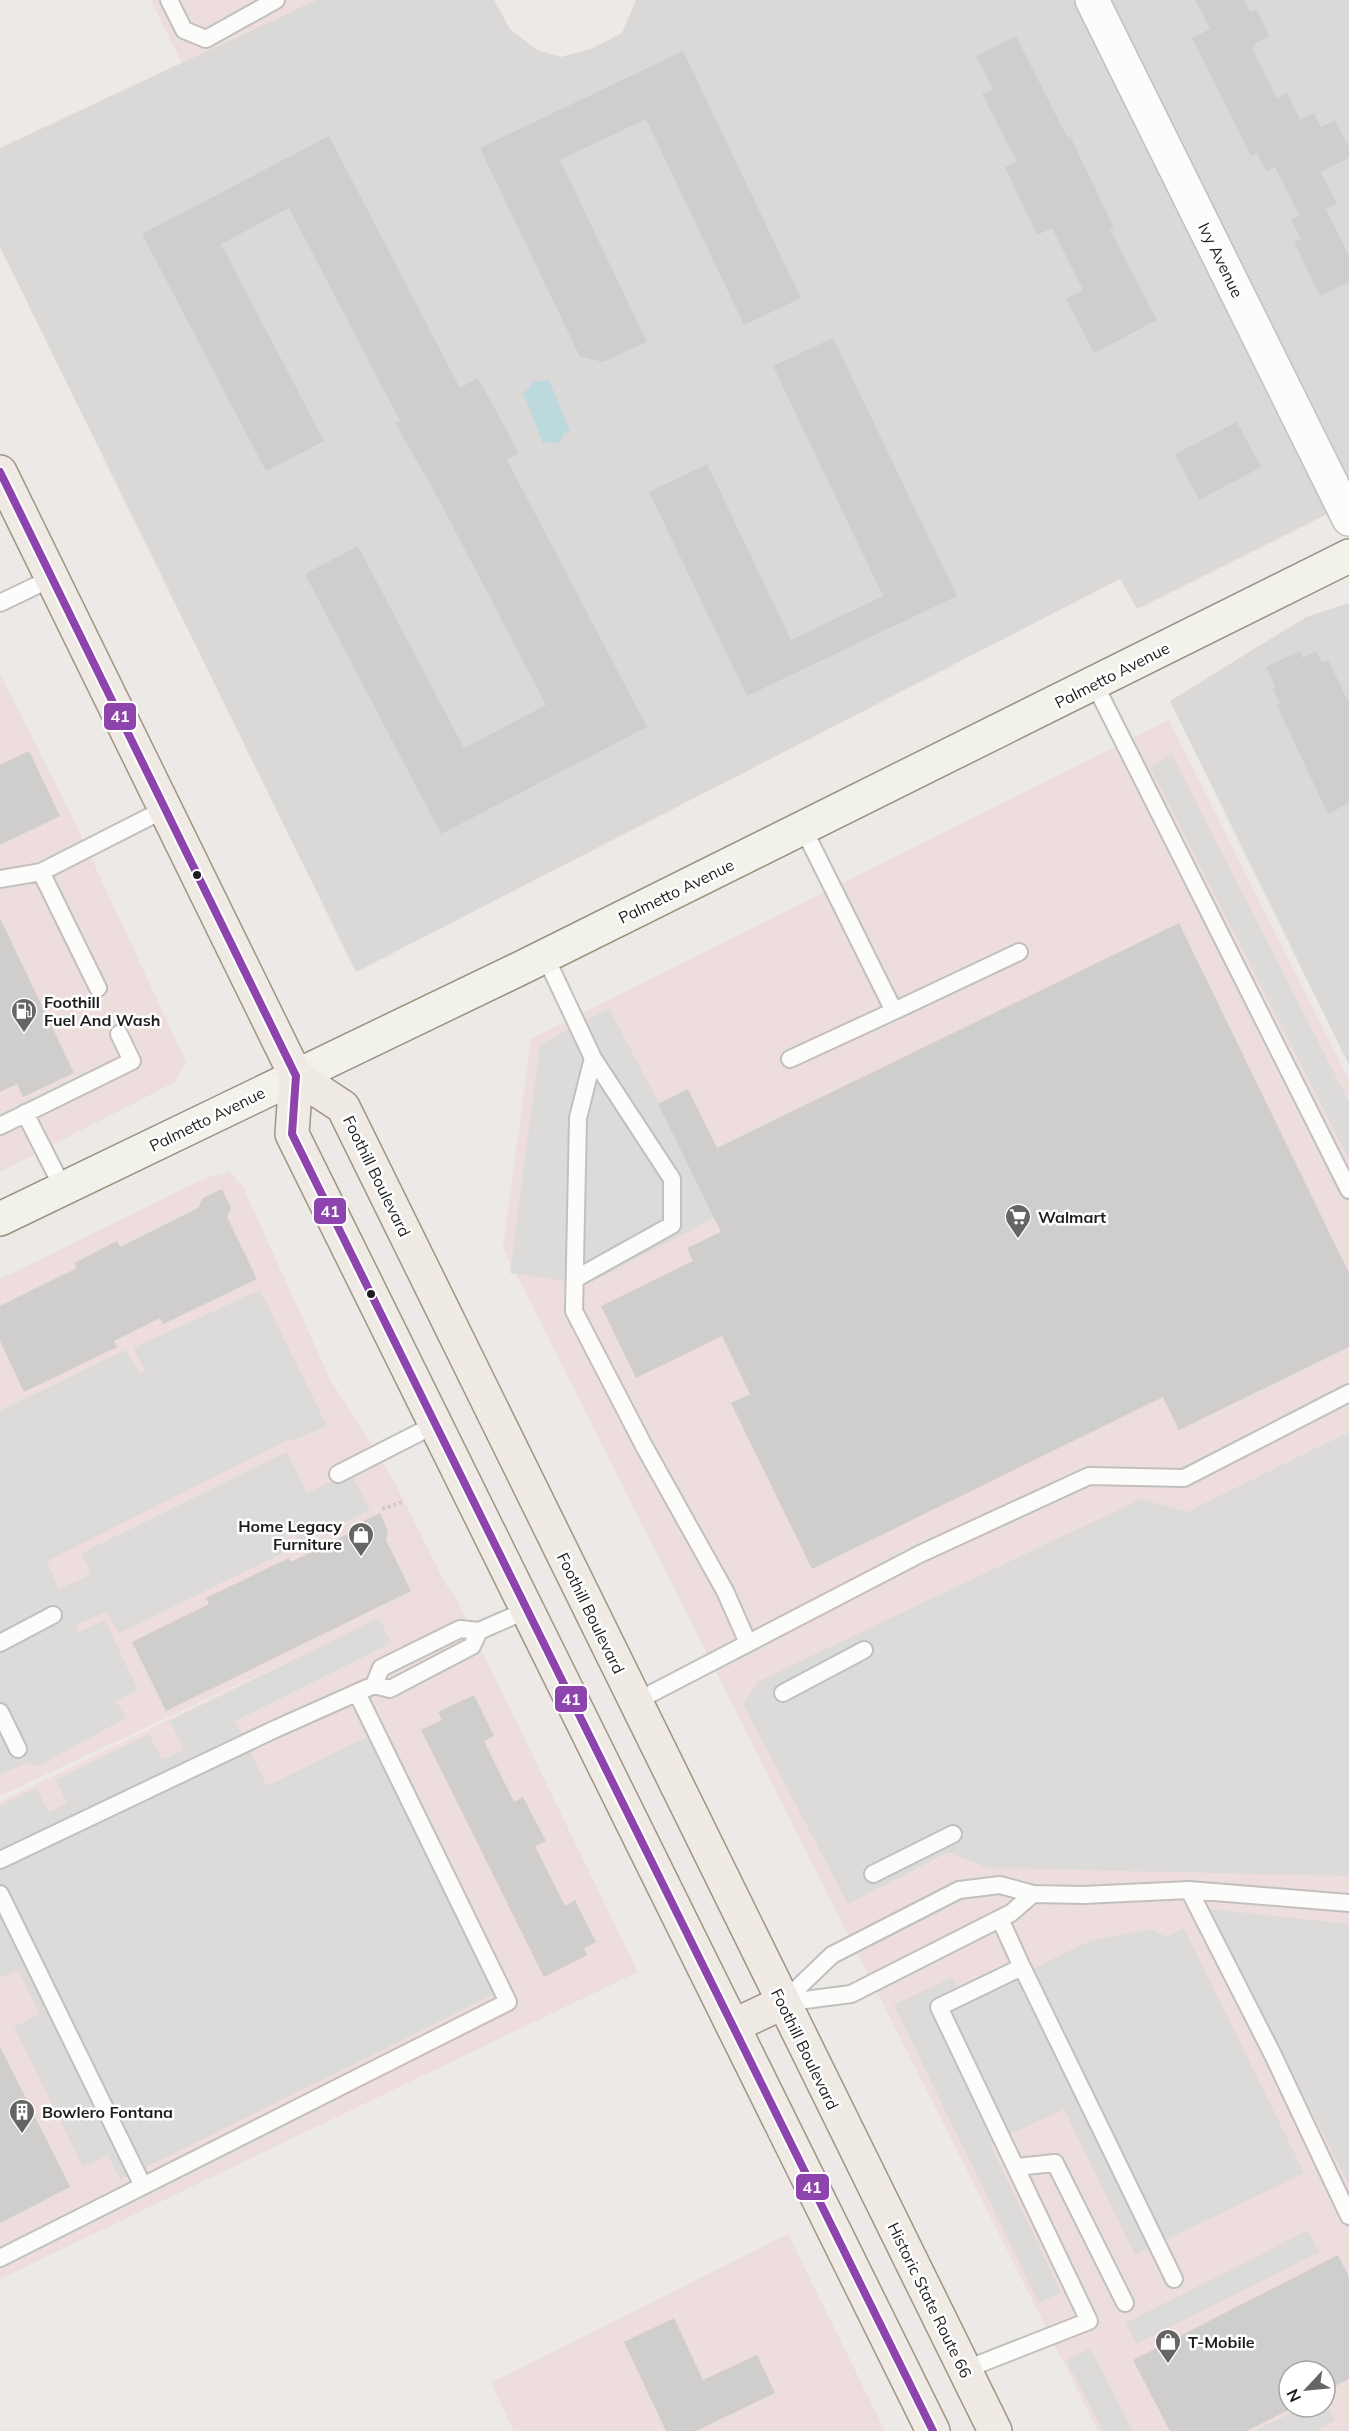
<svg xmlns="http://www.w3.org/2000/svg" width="1349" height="2431" font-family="Mulish,sans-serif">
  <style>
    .residential { fill: #dbd9d8 }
    .commercial { fill: #eddddd; fill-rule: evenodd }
    .parking { fill: #dcdbda }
    .water { fill: #bcdade }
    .building { fill: #d0cecc }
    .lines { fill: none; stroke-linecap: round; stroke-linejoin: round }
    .lane-casing { stroke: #c2c0bf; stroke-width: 20 }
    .street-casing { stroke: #c2c0bf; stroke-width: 36 }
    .secondary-casing { stroke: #959480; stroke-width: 36 }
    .primary-casing { stroke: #a19484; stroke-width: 36 }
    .path { stroke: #d5c7c6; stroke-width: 4; stroke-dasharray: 3 3; stroke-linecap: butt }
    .lane { stroke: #fcfcfb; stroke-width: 16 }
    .street { stroke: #fcfcfb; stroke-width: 33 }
    .secondary { stroke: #f3f2ea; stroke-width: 33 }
    .primary { stroke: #f0eae4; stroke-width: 33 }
    .bus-1-casing { stroke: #fff; stroke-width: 12 }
    .bus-1 { stroke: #8e44ad; stroke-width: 8 }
    .bus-dot { fill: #1e1e1e; stroke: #fff; stroke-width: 2 }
    .labels { text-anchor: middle; stroke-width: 5; stroke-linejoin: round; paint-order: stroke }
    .street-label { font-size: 16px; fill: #1e1e1e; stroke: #fff }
    .poi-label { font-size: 16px; font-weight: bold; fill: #1e1e1e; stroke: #fff; text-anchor: start }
    .line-badge { stroke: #fff; stroke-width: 2 }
    .badge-label { font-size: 16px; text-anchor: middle; font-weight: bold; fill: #fff }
  </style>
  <rect width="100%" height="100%" fill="#ece9e6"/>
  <path class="residential" d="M316,0H494L510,29L537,50L561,57L593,48L622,33L636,0H1349V503L1137,609L1120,579L356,972L0,247V148Z
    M1349,603V1065L1170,701L1306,617Z"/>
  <path class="commercial" d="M151,0H316L182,63Z
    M0,674L75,823L186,1062L175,1082L0,1172Z
    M1169,720L1349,1080V2431H1098L503,1248L531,1039ZM1289,2371H1325V2407H1289Z
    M229,1172L242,1185L330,1379L393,1479L446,1585L456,1598L638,1972L0,2279V1802L320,1646L0,1796V1279L206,1178Z
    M788,2234L885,2431H514L491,2383Z"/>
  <path class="parking" d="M1171,753L1349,1102V1159L1150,767Z
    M609,1008L718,1216L588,1284L510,1273L540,1045Z
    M260,1290L327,1426L294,1440L286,1441L47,1561L59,1589L91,1575L82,1553L287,1452L307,1493L350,1472L370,1510L300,1544L289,1523L280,1526L291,1549L119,1633L106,1612L76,1625L79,1632L105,1620L138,1690L116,1701L126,1718L38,1766L26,1763L0,1775V1411L125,1350L140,1373L145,1370L133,1348Z
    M1349,1432V1876L988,1868L948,1852L848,1904L743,1704L759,1681L1141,1499L1187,1512Z
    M379,1618L391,1643L235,1721L267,1786L369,1736L497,1993L120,2180L108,2155L83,2167L14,2027L40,2014L18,1970L0,1978V1806L36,1788L49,1812L67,1803L56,1780L149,1734L162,1760L184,1750L170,1721Z
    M1210,1909L1349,1924V2185Z
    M1184,1928L1304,2173L1135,2255L1064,2109L990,2144L1061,2292L1039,2303L894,2005L952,1977L965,2002L1092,1940L1152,1929L1166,1937Z
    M1308,2230L1319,2252L1136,2344L1126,2323Z
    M1090,2348L1133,2431H1103L1066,2360Z
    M1325,2401L1335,2420L1321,2428L1322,2431H1254L1303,2407H1325Z"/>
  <path class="water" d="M540,380L542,382L549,380L570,432L563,434L561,442L555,444L550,441L543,444L523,392L529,389L532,382Z"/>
  <path class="building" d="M1195,0H1244L1250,12L1256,9L1270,36L1255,43L1256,46L1252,48L1277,98L1287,93L1300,120L1314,113L1321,127L1335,120L1349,147V158L1321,172L1337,204L1326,209L1349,256V282L1320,296L1294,242L1301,239L1291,219L1299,215L1275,167L1267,172L1257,153L1251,156L1192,38L1210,29Z
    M1016,36L1067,137L1070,136L1114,228L1110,230L1157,320L1094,353L1066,299L1083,290L1052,228L1037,235L1005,167L1017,162L982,94L993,89L976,56Z
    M683,51L801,298L744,325L646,119L560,160L647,342L603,362L580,357L480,148Z
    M329,136L460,388L478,378L519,453L507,460L647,727L441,834L305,574L358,546L464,748L546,705L438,498L395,423L400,421L289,208L221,244L324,441L266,471L142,234Z
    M833,338L957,596L747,696L649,492L707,464L791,640L883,596L773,366Z
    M1237,422L1261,467L1199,500L1175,454Z
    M1300,651L1303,658L1316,651L1322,663L1328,660L1349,703V803L1328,814L1276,704L1280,703L1273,689L1275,686L1266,667Z
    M29,751L60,816L0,845V765Z
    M0,918L74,1073L23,1097L17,1084L0,1092Z
    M1179,923L1349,1273V1347L1179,1430L1163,1397L812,1569L731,1403L750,1394L722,1336L636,1378L601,1306L693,1261L687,1248L721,1232L658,1104L688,1089L717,1148Z
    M222,1189L231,1208L227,1217L257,1279L163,1324L160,1318L114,1341L117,1347L24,1392L0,1341V1306L77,1268L74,1263L117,1241L120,1247L198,1208L203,1198Z
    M380,1513L388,1531L386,1540L411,1591L166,1711L132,1642L209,1604L206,1598L289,1558L291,1562L356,1530L359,1523Z
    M474,1695L494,1736L484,1741L514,1802L523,1797L546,1841L535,1846L565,1906L575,1900L596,1942L584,1948L587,1955L544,1977L421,1730L442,1720L438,1712Z
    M0,2047L70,2187L0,2223Z
    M1338,2255L1349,2277V2379L1325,2391V2371H1289V2407H1294L1247,2431H1170L1133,2360Z
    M674,2318L703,2380L757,2355L775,2393L696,2431H666L624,2342Z"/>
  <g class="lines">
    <defs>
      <path id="lane" d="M169,0L184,30L206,39L276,0
        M0,603L52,578
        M1094,683L1349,1190
        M41,872L98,988
        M0,879L41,872L165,809
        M545,956L593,1058L578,1118L574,1311L644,1446L725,1591L748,1643
        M894,1011L1019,952
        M790,1059L894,1011L803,828
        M25,1113L63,1188
        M0,1126L132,1061L119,1034
        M575,1279L672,1225V1179L593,1058
        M338,1474L436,1424
        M0,1643L53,1615
        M374,1685L381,1668L460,1629L479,1631L527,1610
        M783,1693L864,1650
        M635,1702L920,1554L1089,1476L1184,1478L1349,1393
        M0,1712L18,1749
        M0,1860L273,1730L374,1685L390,1689L472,1646L479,1631
        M873,1874L953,1834
        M1189,1890L1272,2053L1349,2216
        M0,1894L143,2186
        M1022,1967L1174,2279
        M782,2003L832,1955L959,1890L1000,1885L1033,1894L1083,1895L1189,1890L1349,1903
        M782,2003L851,1994L1011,1913L1033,1894
        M1016,2167L1055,2163L1125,2303
        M0,2258L508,2002L357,1693
        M964,2370L1089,2321L939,2007L1022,1967L1000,1919"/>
      <path id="street" d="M1092,0L1349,519"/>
      <path id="secondary" d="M0,1219L525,966L1349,556"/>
      <path id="primary" d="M0,472L296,1076L292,1134L933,2431
        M296,1076L343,1107L995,2431
        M733,2026L782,2003"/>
    </defs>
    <use href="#lane" class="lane-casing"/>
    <use href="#street" class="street-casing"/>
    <use href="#secondary" class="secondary-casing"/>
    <use href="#primary" class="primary-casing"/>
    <path class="path" d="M382,1509L402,1502"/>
    <use href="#lane" class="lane"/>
    <use href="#street" class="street"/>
    <use href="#secondary" class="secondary"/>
    <use href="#primary" class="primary"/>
    <defs>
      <path id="bus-1" d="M0,472L296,1076L292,1134L933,2431"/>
    </defs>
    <use href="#bus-1" class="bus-1-casing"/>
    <use href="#bus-1" class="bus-1"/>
  </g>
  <defs>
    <symbol id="fuel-pin" viewBox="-11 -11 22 30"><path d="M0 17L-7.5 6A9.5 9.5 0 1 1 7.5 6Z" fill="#666564" stroke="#fff"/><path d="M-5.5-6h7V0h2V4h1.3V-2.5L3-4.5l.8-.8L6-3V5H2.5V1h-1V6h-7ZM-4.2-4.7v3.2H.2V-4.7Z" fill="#fff"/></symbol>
    <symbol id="supermarket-pin" viewBox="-11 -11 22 30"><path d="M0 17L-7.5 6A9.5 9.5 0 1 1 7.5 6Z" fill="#666564" stroke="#fff"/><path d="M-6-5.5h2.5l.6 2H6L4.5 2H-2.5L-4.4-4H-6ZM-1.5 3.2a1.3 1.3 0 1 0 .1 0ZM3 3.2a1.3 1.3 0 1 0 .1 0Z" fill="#fff"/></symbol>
    <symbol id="shop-pin" viewBox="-11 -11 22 30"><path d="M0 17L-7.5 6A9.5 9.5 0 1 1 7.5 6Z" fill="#666564" stroke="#fff"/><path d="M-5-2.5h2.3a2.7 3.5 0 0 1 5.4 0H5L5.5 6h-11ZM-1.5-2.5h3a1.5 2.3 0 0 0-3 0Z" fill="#fff"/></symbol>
    <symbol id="building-pin" viewBox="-11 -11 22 30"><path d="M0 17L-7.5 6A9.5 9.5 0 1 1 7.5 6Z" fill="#666564" stroke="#fff"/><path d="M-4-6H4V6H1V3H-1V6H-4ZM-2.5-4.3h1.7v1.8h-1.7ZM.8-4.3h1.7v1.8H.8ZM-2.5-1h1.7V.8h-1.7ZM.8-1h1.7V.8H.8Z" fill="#fff"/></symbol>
  </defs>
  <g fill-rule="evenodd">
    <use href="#fuel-pin" x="9" y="996" width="30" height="40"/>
    <use href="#supermarket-pin" x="1003" y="1202" width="30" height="40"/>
    <use href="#shop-pin" x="346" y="1520" width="30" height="40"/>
    <use href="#building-pin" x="7" y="2097" width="30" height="40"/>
    <use href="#shop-pin" x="1153" y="2327" width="30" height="40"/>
  </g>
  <g class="bus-dot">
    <circle cx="197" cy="875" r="5"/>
    <circle cx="371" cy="1294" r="5"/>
  </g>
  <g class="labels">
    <g class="street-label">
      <text transform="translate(1221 260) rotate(64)" y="6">Ivy Avenue</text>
      <text transform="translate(1112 675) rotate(-27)" y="6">Palmetto Avenue</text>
      <text transform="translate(676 891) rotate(-26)" y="6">Palmetto Avenue</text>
      <text transform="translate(207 1119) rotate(-26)" y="6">Palmetto Avenue</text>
      <text transform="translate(377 1176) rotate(64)" y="6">Foothill Boulevard</text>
      <text transform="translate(591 1613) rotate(64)" y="6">Foothill Boulevard</text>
      <text transform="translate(805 2049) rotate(64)" y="6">Foothill Boulevard</text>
      <text transform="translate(930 2300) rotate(64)" y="6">Historic State Route 66</text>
    </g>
    <g class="poi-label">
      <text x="44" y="1008">Foothill<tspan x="44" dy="18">Fuel And Wash</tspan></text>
      <text x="1038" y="1223">Walmart</text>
      <text x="342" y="1532" text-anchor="end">Home Legacy<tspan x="342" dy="18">Furniture</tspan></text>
      <text x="42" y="2118">Bowlero Fontana</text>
      <text x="1188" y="2348">T-Mobile</text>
    </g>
  </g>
  <g class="line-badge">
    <rect x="103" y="702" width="34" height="29" rx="6" fill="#8e44ad"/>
    <rect x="313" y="1197" width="34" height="28" rx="6" fill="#8e44ad"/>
    <rect x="554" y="1685" width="34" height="28" rx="6" fill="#8e44ad"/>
    <rect x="795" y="2173" width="35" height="28" rx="6" fill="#8e44ad"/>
  </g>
  <g class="badge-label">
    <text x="120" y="722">41</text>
    <text x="330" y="1217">41</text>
    <text x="571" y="1705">41</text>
    <text x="812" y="2193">41</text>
  </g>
  <g transform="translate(1307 2389) rotate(244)"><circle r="28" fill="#ffffff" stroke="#a5a5a5" stroke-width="1.5"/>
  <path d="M0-4.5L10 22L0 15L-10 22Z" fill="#666564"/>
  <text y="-9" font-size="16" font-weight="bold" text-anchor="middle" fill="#1e1e1e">N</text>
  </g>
</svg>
